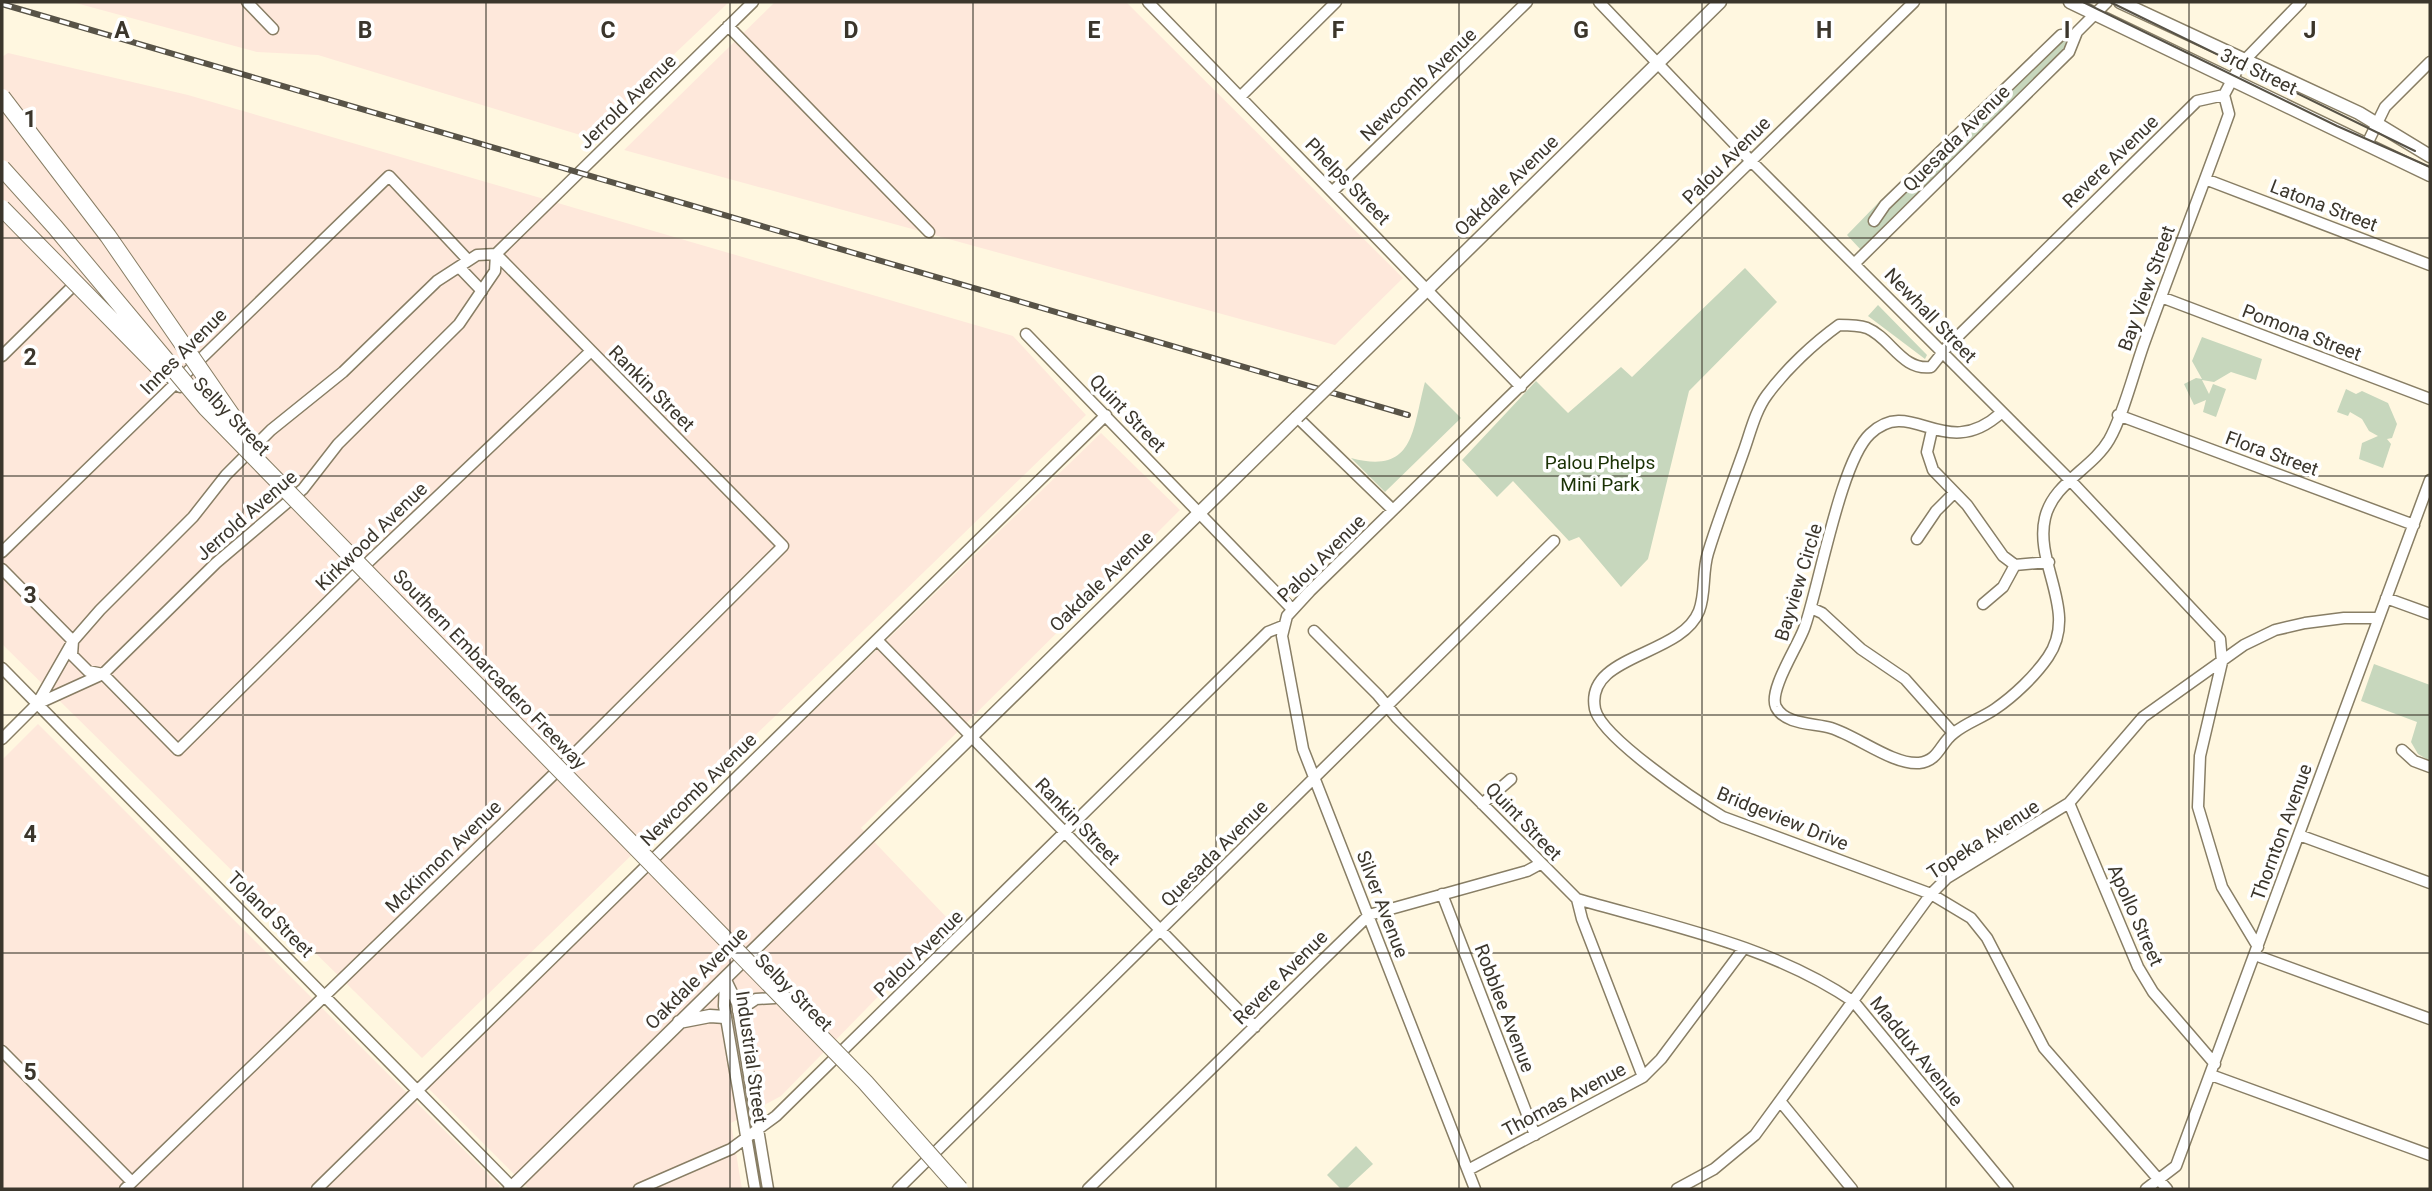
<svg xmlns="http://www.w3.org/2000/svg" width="2432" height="1191" font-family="Roboto,sans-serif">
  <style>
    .industrial { fill: #fee8db }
    .green { fill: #c7d7bd }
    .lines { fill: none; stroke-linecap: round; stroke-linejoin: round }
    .minor-casing { stroke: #887e65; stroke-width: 13 }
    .major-casing { stroke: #887e65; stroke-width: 15 }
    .minor { stroke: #fff; stroke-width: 10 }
    .major { stroke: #fff; stroke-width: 12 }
    .tram { stroke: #585347; stroke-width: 2 }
    .rail-casing { stroke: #585347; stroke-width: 6 }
    .rail { stroke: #fff; stroke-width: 3.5; stroke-dasharray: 10; stroke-linecap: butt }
    .major-bridge-casing { stroke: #887e65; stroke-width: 15; stroke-linecap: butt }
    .highway-bridge-casing { stroke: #887e65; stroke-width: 18; stroke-linecap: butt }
    .major-bridge { stroke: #fff; stroke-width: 12 }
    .highway-bridge { stroke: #fff; stroke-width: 16 }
    .grid { fill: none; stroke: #3b362c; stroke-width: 2; stroke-opacity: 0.55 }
    .labels { text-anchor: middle; stroke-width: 7; stroke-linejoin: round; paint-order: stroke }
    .street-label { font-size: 19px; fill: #3b362c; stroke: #fff }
    .park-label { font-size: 19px; fill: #1b3205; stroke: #fff }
    .grid-label { font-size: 23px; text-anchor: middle; font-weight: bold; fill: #3b362c; stroke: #fff; stroke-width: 7; stroke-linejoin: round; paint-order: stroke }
  </style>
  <rect width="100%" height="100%" fill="#fff7e0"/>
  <path class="industrial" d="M72,2H729L587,137L318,55L257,52Z
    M775,2H1126L1403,278L1335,345L624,150Z
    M8,53L188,95L1013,336L1086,415L422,1058L2,644V57Z
    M1101,433L1180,510L861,828L951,922L781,1096L731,1123L742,1189H529L426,1086Z
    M38,724L500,1186L497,1189H2V760Z"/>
  <path class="green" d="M2062,39H2068V47L1861,250L1847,235L1881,200L1889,208Z
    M1745,268L1777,302L1689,391L1648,559L1621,587L1579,537L1569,541L1513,481L1497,497L1462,460L1536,381L1568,413L1621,367L1632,377Z
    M1878,305L1927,355L1925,359L1868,316Z
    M2202,337L2262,359L2256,380L2231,372L2214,382L2202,380L2209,394L2213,384L2226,389L2216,417L2203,412L2206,400L2194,405L2184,384L2196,378L2202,379L2192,361Z
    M1425,382L1461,418L1385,492L1351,458C1415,475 1412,430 1425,382Z
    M2346,389L2356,394L2362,391L2388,403L2397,424L2392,438L2387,439L2391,444L2383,468L2359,459L2362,443L2378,436L2369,431L2362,419L2350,412L2348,416L2337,412Z
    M2374,664L2430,685V761L2418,754L2411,742L2417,722L2361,701Z
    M1356,1146L1373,1164L1346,1189H1341L1327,1175Z"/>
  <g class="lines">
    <defs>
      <path id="minor" d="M247,2L273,29
        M1148,2L1521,387
        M1599,2L1750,160L2070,480L2220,639L2222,662L2200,756L2198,807L2222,887L2258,947
        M728,26L929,232
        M2224,95L2240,65L2301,2
        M1241,96L1336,2
        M2367,144L2385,107L2430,62
        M2205,179L2430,265
        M1333,191L1527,2
        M1874,221L1885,205L2061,35H2075
        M1855,263L2069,52L2077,32L2107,2
        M459,267L482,291
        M2161,297L2430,399
        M1026,334L1292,609
        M2,356L76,283
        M154,362L180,387
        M2001,413C1944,464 1912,394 1870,434C1841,461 1820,582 1805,626C1799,645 1768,690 1776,707C1785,725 1814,723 1831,728C1857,736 1893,765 1919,763C1939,761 1940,743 1954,733C1966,723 1982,718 1995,709C2014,696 2035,676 2048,657C2079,612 2034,564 2045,518C2053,483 2092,469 2109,440C2124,414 2135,367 2146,338C2173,263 2202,189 2229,114L2224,95
        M2118,415L2414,525
        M1297,417L1393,510
        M1932,430L1927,452L1933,470L1967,505L2003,556L2015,565L2049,562
        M1917,539L1936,511L1953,494
        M2,552L389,176L468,260
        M2,569L73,641L72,655L88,671L103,674L178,750L358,572L591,351
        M2386,598L2430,614
        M1983,604L2003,587L2015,565
        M1811,608L1822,613L1861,649L1905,679L1953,733
        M1314,631L1378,695L1397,718L1577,899L1582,919L1643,1077
        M877,640L1255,1027
        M2,668L512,1187
        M37,704L103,674L216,563L303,489L338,444L459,324L495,271L496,254
        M2,739L37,704L73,641L100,610L193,517L226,475L271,430L343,372L437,281L477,255L496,254L753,2
        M2402,750L2414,761L2430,767
        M2069,803L2138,967L2153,992L2215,1064
        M1482,804L1511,779
        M2299,835L2430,883
        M1442,894L1535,1135
        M1577,899C1671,926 1773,946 1854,1002L2008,1189
        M2255,955L2430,1019
        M725,978L737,1003L768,1189
        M725,980L724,1006L755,1189
        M738,1011L756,999L775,998
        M2,1051L132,1182
        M2211,1075L2430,1155
        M1780,1101L1852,1189
        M1468,1170L1643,1077L1661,1059L1744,948
        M125,1189L554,774L783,546L496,254
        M317,1189L1106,415
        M639,1189L731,1149L776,1116L1268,632L1283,626
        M898,1189L1554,541
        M1088,1189L1369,915L1527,871L1540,864
        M1475,1189L1303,749L1282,636L1287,616L1310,591L1914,2
        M1677,1189L1714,1169L1755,1135L1931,894L1947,878L2069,803L2143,717L2244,645L2275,630L2305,623L2344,618H2378
        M2146,1189L2176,1166L2430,480
        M2167,1189L2044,1048L1987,938L1971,918L1931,894L1723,817C1696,801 1601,737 1595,709C1584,654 1681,657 1699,611C1706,593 1702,572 1708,553C1718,520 1731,487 1743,453C1750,434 1755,411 1767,395C1786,369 1814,343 1839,325C1849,325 1858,325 1867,328C1891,338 1902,371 1931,367L1947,347L2197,101L2224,95"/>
      <path id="major" d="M2070,2L2430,175
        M2120,2L2359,113L2430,156
        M1337,378L1720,2
        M679,1022L710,1016L725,1017
        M510,1189L1297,417"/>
    </defs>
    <use href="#minor" class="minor-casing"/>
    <use href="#major" class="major-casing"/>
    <use href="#minor" class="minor"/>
    <use href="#major" class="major"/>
    <path class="tram" d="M2083,2L2337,126L2430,167
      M2110,2L2415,151"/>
    <defs>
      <path id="rail" d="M2,4L1408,415"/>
    </defs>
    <use href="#rail" class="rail-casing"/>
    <use href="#rail" class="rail"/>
    <defs>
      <path id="major-bridge" d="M1297,417L1337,378"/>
      <path id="highway-bridge" d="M2,97L108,236L251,443
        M2,168L55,227L206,408L865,1082L960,1189
        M2,208L157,366"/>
    </defs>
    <use href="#major-bridge" class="major-bridge-casing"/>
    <use href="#highway-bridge" class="highway-bridge-casing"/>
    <use href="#major-bridge" class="major-bridge"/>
    <use href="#highway-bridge" class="highway-bridge"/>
  </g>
  <path class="grid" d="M243,2V1189M486,2V1189M730,2V1189M973,2V1189M1216,2V1189M1459,2V1189M1702,2V1189M1946,2V1189M2189,2V1189M2,238H2430M2,476H2430M2,715H2430M2,953H2430"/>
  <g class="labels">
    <g class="street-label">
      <text transform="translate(2259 71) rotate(26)" y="7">3rd Street</text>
      <text transform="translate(1418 84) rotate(-44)" y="7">Newcomb Avenue</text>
      <text transform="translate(627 101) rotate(-44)" y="7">Jerrold Avenue</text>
      <text transform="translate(1956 138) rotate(-45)" y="7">Quesada Avenue</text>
      <text transform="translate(1726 160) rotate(-45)" y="7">Palou Avenue</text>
      <text transform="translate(2110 161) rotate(-44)" y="7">Revere Avenue</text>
      <text transform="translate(1348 181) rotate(46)" y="7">Phelps Street</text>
      <text transform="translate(1506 185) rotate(-44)" y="7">Oakdale Avenue</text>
      <text transform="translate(2324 205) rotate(21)" y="7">Latona Street</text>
      <text transform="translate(2146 288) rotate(-70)" y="7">Bay View Street</text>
      <text transform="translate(1931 315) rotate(46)" y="7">Newhall Street</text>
      <text transform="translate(2302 332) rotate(21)" y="7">Pomona Street</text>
      <text transform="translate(183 351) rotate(-45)" y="7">Innes Avenue</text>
      <text transform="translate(652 388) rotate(45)" y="7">Rankin Street</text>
      <text transform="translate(1128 413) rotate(46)" y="7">Quint Street</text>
      <text transform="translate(232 416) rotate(46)" y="7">Selby Street</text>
      <text transform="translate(2272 453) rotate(20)" y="7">Flora Street</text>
      <text transform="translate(246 515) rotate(-41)" y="7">Jerrold Avenue</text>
      <text transform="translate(371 536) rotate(-44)" y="7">Kirkwood Avenue</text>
      <text transform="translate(1321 558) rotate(-45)" y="7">Palou Avenue</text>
      <text transform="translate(1101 581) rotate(-44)" y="7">Oakdale Avenue</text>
      <text transform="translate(1798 582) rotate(-73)" y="7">Bayview Circle</text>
      <text transform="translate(490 669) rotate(46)" y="7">Southern Embarcadero Freeway</text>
      <text transform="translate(698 789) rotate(-44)" y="7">Newcomb Avenue</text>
      <text transform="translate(1783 818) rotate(22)" y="7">Bridgeview Drive</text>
      <text transform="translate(1078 821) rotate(46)" y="7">Rankin Street</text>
      <text transform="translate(1524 821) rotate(46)" y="7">Quint Street</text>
      <text transform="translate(2281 832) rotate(-70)" y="7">Thornton Avenue</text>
      <text transform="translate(1983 839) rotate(-33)" y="7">Topeka Avenue</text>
      <text transform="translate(1214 853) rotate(-45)" y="7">Quesada Avenue</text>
      <text transform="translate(443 856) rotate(-44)" y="7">McKinnon Avenue</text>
      <text transform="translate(1383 904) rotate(69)" y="7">Silver Avenue</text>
      <text transform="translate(271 914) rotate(45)" y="7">Toland Street</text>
      <text transform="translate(2136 915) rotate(66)" y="7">Apollo Street</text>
      <text transform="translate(918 953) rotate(-44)" y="7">Palou Avenue</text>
      <text transform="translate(1280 977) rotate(-45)" y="7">Revere Avenue</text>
      <text transform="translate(696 978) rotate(-45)" y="7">Oakdale Avenue</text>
      <text transform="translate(794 992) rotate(45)" y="7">Selby Street</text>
      <text transform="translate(1505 1008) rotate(69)" y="7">Robblee Avenue</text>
      <text transform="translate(1917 1051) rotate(51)" y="7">Maddux Avenue</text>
      <text transform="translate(752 1057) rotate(82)" y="7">Industrial Street</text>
      <text transform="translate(1564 1099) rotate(-28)" y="7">Thomas Avenue</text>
    </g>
    <g class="park-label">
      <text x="1600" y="469">Palou Phelps<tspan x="1600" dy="22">Mini Park</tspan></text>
    </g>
  </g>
  <g class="grid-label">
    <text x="122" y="38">A</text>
    <text x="365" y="38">B</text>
    <text x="608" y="38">C</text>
    <text x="851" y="38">D</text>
    <text x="1094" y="38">E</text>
    <text x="1338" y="38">F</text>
    <text x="1581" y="38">G</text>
    <text x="1824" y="38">H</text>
    <text x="2067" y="38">I</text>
    <text x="2310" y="38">J</text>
    <text x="30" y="127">1</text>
    <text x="30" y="365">2</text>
    <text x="30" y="603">3</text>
    <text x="30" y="842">4</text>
    <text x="30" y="1080">5</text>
  </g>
  <rect width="2432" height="1191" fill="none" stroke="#3b362c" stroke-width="7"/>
</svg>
